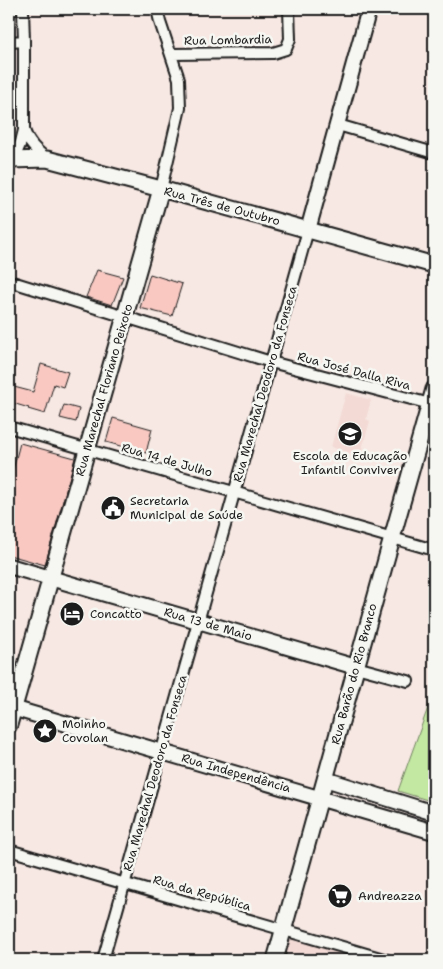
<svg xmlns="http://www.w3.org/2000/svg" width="443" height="969" font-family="'Shantell Sans',sans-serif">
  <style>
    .built { fill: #f3dad5 }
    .green { fill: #c3e8a2; stroke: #70825f }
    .building { fill: #f8c8c1; stroke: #1c1c1c }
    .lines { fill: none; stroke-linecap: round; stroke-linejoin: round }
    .minor-casing { stroke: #1c1c1c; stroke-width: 14 }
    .tertiary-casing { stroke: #1c1c1c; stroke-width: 18 }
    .secondary-casing { stroke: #1c1c1c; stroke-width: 19 }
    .minor { stroke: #f6f6f2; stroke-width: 10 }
    .tertiary { stroke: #f6f6f2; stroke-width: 14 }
    .secondary { stroke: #f6f6f2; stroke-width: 15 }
    .labels { text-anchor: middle; stroke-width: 5; stroke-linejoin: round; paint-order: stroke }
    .street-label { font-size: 12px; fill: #1c1c1c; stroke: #f6f6f2 }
    .poi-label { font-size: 12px; fill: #1c1c1c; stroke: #f6f6f2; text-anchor: start }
  </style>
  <rect width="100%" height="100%" fill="#f7e8e3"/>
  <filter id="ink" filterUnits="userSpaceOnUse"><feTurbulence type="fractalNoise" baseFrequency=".02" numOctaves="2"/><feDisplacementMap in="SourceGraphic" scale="10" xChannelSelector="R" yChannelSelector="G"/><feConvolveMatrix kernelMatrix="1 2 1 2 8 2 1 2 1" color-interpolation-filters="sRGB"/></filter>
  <g filter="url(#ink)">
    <path class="built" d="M346,393L371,400L366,419L370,421L360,456L331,447Z
      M284,934L374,960H277Z"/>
    <path class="green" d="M434,691V802L398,791Z"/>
    <path class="building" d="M97,270L123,277L112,305L86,297Z
      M150,274L182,284L172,316L140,308Z
      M41,364L68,372L63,387L54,384L45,414L28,409L29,408L9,402L14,387L33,392Z
      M64,405L79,409L76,422L60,418Z
      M113,418L152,429L146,453L106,442Z
      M20,443L75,458L45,565L9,555V485Z"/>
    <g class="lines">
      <defs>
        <path id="minor" d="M157,9L160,22L179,79L180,108L161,189
          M9,42L24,41
          M171,54L273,53L286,49L290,39L289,9
          M338,125L434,153
          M24,130C28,143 36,150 47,159
          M14,159L21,142L24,130V41L23,9
          M9,281L271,362L434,405
          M9,427L434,550
          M356,667L408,681
          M9,850L387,960
          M103,960L308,230"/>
        <path id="tertiary" d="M308,230L369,9
          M9,566L356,667
          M9,707L434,832
          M325,779L434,813"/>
        <path id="secondary" d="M9,160L47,159L161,189L434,265
          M9,725L161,189
          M275,960L392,538L434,389"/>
      </defs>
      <use href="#minor" class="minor-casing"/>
      <use href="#tertiary" class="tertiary-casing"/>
      <use href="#secondary" class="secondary-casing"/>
      <use href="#minor" class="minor"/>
      <use href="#tertiary" class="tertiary"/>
      <use href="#secondary" class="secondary"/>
    </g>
  </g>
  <defs>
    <symbol id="school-disc" viewBox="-11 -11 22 22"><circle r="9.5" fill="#1c1c1c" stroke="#f6f6f2"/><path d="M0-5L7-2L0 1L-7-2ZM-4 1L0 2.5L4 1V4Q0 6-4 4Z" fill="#fff"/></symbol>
    <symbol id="civic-disc" viewBox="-11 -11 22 22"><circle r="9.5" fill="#1c1c1c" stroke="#f6f6f2"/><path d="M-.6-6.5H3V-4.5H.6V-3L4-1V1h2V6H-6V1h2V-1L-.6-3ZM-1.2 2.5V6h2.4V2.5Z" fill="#fff"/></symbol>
    <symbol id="hotel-disc" viewBox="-11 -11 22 22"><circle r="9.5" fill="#1c1c1c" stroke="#f6f6f2"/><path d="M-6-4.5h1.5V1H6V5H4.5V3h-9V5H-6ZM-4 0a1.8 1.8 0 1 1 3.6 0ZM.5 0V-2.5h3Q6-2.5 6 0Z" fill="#fff"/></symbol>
    <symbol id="sight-disc" viewBox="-11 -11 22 22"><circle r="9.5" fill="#1c1c1c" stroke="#f6f6f2"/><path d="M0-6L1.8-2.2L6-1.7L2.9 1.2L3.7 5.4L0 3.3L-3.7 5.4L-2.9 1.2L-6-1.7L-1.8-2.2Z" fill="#fff"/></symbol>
    <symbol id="supermarket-disc" viewBox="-11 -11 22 22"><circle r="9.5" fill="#1c1c1c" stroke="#f6f6f2"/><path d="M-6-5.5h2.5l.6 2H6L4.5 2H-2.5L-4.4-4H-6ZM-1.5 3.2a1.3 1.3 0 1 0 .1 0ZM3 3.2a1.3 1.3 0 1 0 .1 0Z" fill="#fff"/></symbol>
  </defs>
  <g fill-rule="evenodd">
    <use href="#school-disc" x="336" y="420" width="28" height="28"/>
    <use href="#civic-disc" x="99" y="494" width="28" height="28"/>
    <use href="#hotel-disc" x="58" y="600" width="28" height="28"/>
    <use href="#sight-disc" x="31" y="717" width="28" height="28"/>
    <use href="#supermarket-disc" x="326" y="882" width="28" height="28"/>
  </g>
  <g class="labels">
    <g class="street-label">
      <text transform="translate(228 40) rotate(-1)" y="4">Rua Lombardia</text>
      <text transform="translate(222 206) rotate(15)" y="4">Rua Três de Outubro</text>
      <text transform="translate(354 371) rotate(15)" y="4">Rua José Dalla Riva</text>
      <text transform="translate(265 384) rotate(-74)" y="4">Rua Marechal Deodoro da Fonseca</text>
      <text transform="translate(104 390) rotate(-74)" y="4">Rua Marechal Floriano Peixoto</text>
      <text transform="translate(167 460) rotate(16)" y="4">Rua 14 de Julho</text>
      <text transform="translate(208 624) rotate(16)" y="4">Rua 13 de Maio</text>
      <text transform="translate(354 674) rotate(-75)" y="4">Rua Barão do Rio Branco</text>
      <text transform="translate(155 773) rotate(-74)" y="4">Rua Marechal Deodoro da Fonseca</text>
      <text transform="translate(236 773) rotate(16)" y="4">Rua Independência</text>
      <text transform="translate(202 893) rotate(16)" y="4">Rua da República</text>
    </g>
    <g class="poi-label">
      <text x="350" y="460" text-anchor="middle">Escola de Educação<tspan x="350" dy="14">Infantil Conviver</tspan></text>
      <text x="130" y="505">Secretaria<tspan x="130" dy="14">Municipal de Saúde</tspan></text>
      <text x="90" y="618">Concatto</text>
      <text x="62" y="728">Moinho<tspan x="62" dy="14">Covolan</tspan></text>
      <text x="358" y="900">Andreazza</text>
    </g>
  </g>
  <rect width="443" height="969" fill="none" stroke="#f6f6f2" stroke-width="30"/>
  <rect x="15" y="15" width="413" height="939" fill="none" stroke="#1c1c1c" stroke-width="2" filter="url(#ink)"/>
</svg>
